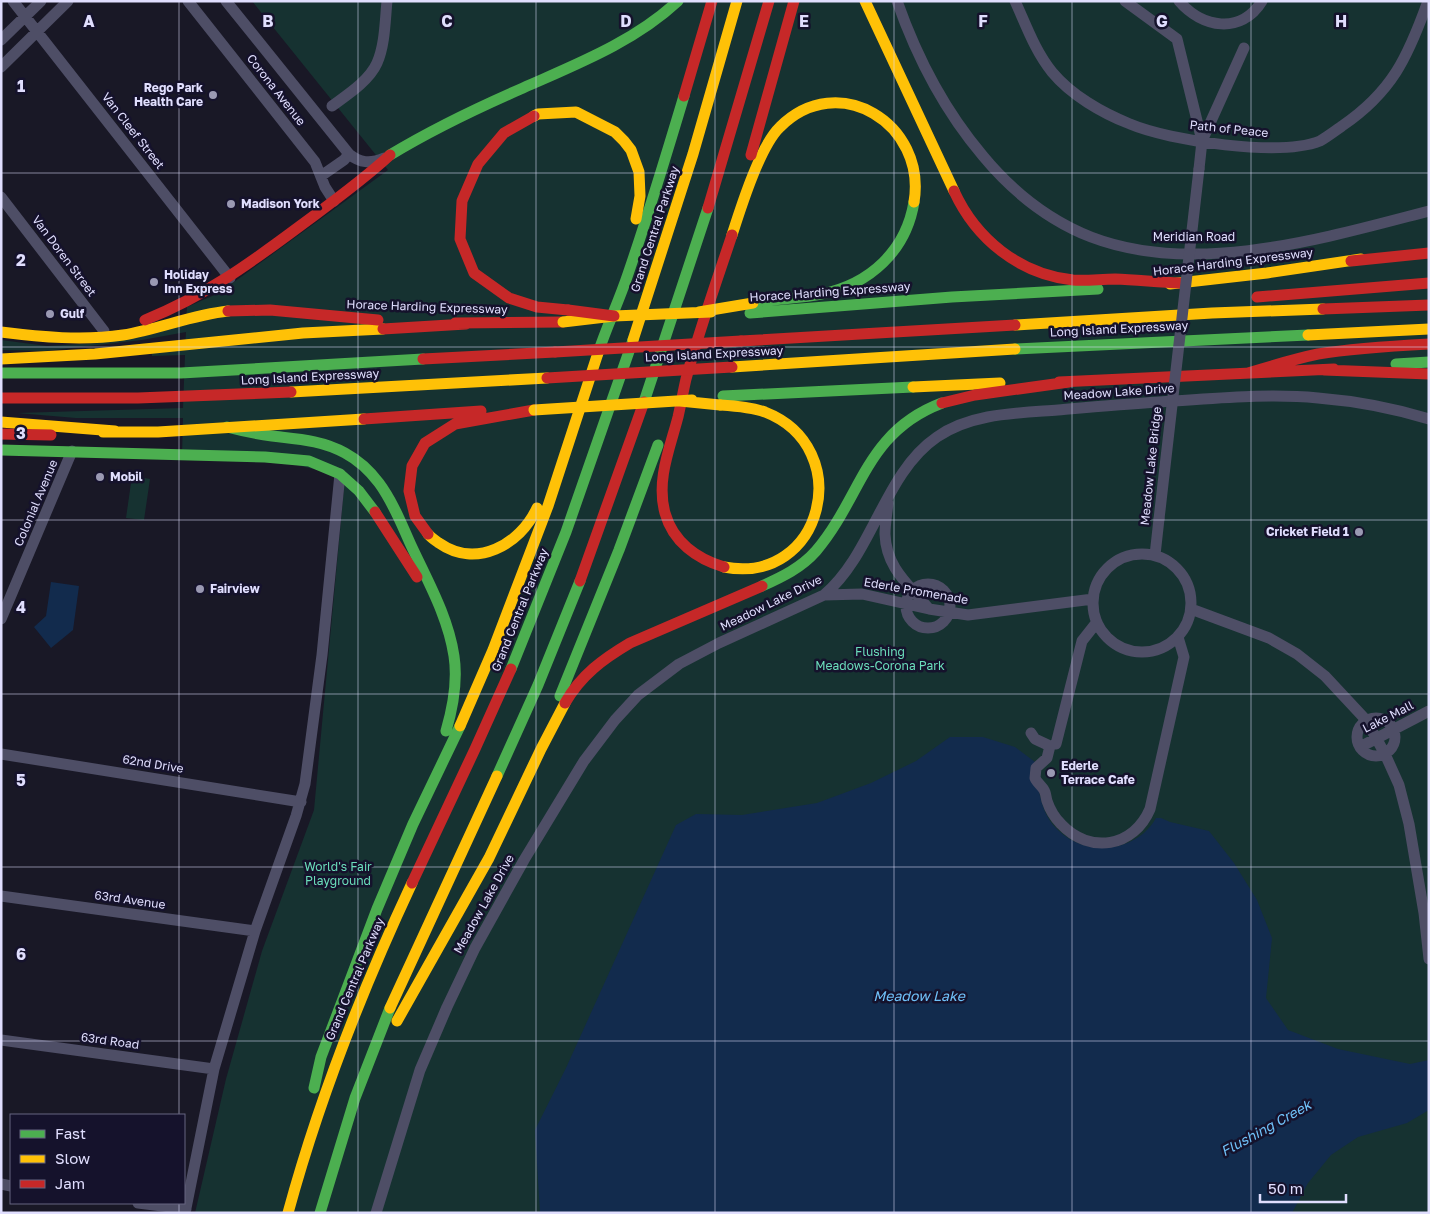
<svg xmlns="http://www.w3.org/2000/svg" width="1430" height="1214" font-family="'Golos Text',sans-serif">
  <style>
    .green { fill: #163231 }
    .water { fill: #122b4d }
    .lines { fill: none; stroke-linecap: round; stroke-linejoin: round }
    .street { stroke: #4e4e66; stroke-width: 11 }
    .fast { stroke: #4caf50; stroke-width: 11 }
    .slow { stroke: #ffc107; stroke-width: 11 }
    .jam { stroke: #c62828; stroke-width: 11 }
    .street-bridge { stroke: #4e4e66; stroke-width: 11 }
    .slow-bridge { stroke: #ffc107; stroke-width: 11 }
    .jam-bridge { stroke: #c62828; stroke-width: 11 }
    .grid { fill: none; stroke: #e0defe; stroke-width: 1; stroke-opacity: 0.55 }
    .poi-dot { fill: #9a99b2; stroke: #15122c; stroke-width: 2 }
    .labels { text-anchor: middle; stroke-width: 5; stroke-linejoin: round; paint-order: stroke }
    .poi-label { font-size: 12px; font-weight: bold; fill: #e0defe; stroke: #15122c; text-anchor: start }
    .street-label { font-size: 12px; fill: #e0defe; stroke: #15122c }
    .park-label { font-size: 12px; fill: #6bdebb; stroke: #15122c }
    .water-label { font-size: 14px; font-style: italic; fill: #70c2fa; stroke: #15122c }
    .grid-label { font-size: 16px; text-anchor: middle; font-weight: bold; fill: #e0defe; stroke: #15122c; stroke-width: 5; stroke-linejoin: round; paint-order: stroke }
  </style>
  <rect width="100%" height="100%" fill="#191826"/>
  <path class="green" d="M252,1H1429V1213H195L226,1079L262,951L314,810L345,477L265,457L182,455L183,418H76L17,413L183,408L185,355L152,356V353L185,350L186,332L142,340L45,351L1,350V340L47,346L98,343L186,323L187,307L219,293L388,170Z
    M132,476L150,479L144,520L126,518Z"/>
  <path class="water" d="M51,582L79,586L73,630L51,648L34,627L46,616Z
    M950,737H983L1015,747L1035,762C1038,784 1039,807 1053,825C1076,852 1116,856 1144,833C1148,829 1153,824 1156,818H1161L1170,822L1209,831L1234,863L1257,900L1272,938L1266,998L1288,1030L1338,1049L1410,1064L1429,1060V1110L1407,1123L1358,1137L1331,1155L1308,1183L1292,1213H540L535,1130L566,1068L676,825L696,814L742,815L817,803L871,783L916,761Z"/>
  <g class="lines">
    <path class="street" d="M13,1L230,278
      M188,1L315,162L325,187L334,201
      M226,1L349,154C360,163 370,164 384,158
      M897,1C917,58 944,110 983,156C1012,191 1048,220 1091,237C1195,277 1325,238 1429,211
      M1015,1C1026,25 1035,51 1052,72C1071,95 1102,113 1130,124C1170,141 1280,157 1320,141C1327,137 1335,131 1342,126C1392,92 1408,57 1428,1
      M1125,1L1177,39L1202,141
      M1179,1C1202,28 1241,35 1262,1
      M1,40L41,1
      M1,67L68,1
      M332,106C347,95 369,81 377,63C385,45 385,21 387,1
      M1199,169L1202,141L1244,48
      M321,176L344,160L349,154
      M1,197L104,331
      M888,503C887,513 885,524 885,534C886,568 909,585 929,609
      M1093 603a49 49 0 1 1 98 0a49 49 0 1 1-98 0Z
      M1155,555L1159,519
      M906 606a22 22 0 1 1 44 0a22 22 0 1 1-44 0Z
      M824,595L862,594L929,609L968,615L1093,599
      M1191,609L1269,638L1297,654L1325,676L1366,720L1385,754L1399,785L1409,824L1424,913L1429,959
      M1,619L72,451
      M1357 737a19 19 0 1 1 38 0a19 19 0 1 1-38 0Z
      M1031,733L1035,739L1050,746L1047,758L1036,768L1035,778C1037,783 1042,786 1044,790C1046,793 1046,798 1047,801C1050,810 1055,818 1061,824C1090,855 1134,847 1150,809L1184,657L1178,637
      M1056,744L1082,641L1097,622
      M1360,747L1429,711
      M1,754L301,802
      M1,896L255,931
      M1,1040L214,1069
      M1,1184L11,1186
      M138,1203L186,1209
      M185,1213L214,1069L255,931L296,816L305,784L322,655L340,474
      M376,1213L420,1070L447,1007L475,948L524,860L584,761L615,720L638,695L679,664L719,643L824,595C873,554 884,473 937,437C971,413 1018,413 1058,410C1092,407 1125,404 1159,402C1212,399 1265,393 1318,398C1355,401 1393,408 1429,419"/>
    <path class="fast" d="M390,155C433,129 477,108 523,88C577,64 634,42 678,1
      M753,303C776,298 799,299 822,294C870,284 906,251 914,202
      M750,313L952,297L1098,289
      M1015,349L1308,335
      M598,353C607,326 619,301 628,274C648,216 666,156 684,96
      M1396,364L1429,362
      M1,373H181L423,359
      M723,396L913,387
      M644,402L708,208
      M227,427C242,431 257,434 272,436C297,439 322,440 345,453C358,460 370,471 379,483C393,502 401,523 410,543C427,580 448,616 454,656C458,682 453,707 446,731
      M1,450L265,457L309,461L340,474L359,491L375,512
      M762,586C782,577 801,568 816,551C862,497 865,432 942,403
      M511,669L566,532L633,340
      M560,696L619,550L658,445
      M497,776L538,685L580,581
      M314,1088L321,1057L377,909L413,824L460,726
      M320,1213L355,1098L390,1008"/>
    <path class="slow" d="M865,1L954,191
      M534,116L538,114L576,112L615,132L624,141L631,150L639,172L640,196L636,219
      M732,235C741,207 760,146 780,127C838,69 927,124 914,202
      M1170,284L1267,273L1361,259
      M1015,325L1212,313L1323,309
      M1,332C41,337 83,341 123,335C159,329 192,315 228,311
      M1308,335L1429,329
      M633,340L693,154L737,1
      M1,359L95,354L303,333L383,329
      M732,367L1015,349
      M913,387L1000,383
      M291,392L547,378
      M720,405C735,406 751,407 765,412C857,448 823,586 724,567
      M1,422L115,431
      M103,432H158L364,419
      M428,534C431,538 435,540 439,543C476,569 520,545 537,508
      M460,726L493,650L548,506L598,353
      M390,1008L497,776
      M397,1021L489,858L541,749L565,703
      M288,1213C319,1099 362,990 412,883"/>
    <path class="jam" d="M684,96L712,1
      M534,116L504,133L478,164L462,201L460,239L474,273L509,298L537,307L568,310
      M751,155L794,1
      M954,191C976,239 1019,274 1073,280C1087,281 1101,279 1115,279C1137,280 1158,282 1180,283
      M708,208L769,1
      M1351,261L1429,253
      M1257,297L1429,283
      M1323,309L1429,305
      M228,311L270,310L378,320
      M145,320C205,296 249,264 300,226C331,203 362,181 390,155
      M455,323L563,322
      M383,329L466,324
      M741,341L1015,325
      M423,359L555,352
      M1324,370L1429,374
      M1248,373C1271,366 1294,359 1318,354C1355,348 1392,346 1429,344
      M1059,382L1334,369
      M1,398H138L291,392
      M942,403L975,395L1069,382
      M364,419L481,411
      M1,434L51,435
      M375,512L417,577
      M428,534L415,516L409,491L412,466L425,443L455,424L534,410
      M724,567C697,559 673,542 665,513C656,480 670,448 678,417C681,404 683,392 686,379C699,331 716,283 732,235
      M580,581L644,402
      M565,703C581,675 603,659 630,643L762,586
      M412,883L475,749L511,669"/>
    <path class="street-bridge" d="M1159,519L1199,169"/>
    <path class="slow-bridge" d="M699,312L753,303
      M563,322L614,316L711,312
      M680,401L720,405
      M534,410L692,400"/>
    <path class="jam-bridge" d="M568,310L614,316
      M555,352L741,341
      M547,378L732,367"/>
  </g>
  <path class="grid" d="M179,1V1115M358,1V1213M536,1V1213M715,1V1213M894,1V1213M1072,1V1213M1251,1V1213M1,173H1429M1,347H1429M1,520H1429M1,694H1429M1,867H1429M1,1041H1429M179,1203V1213"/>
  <g class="poi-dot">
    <circle cx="213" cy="95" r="5"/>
    <circle cx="231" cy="204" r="5"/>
    <circle cx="154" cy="282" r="5"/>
    <circle cx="50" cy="314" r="5"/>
    <circle cx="100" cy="477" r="5"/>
    <circle cx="1359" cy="532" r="5"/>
    <circle cx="200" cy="589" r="5"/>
    <circle cx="1051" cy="773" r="5"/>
  </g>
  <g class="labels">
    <g class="poi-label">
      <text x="203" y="92" text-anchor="end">Rego Park<tspan x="203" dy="14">Health Care</tspan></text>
      <text x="241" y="208">Madison York</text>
      <text x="164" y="279">Holiday<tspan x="164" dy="14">Inn Express</tspan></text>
      <text x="60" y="318">Gulf</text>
      <text x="110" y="481">Mobil</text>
      <text x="1349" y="536" text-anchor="end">Cricket Field 1</text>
      <text x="210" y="593">Fairview</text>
      <text x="1061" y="770">Ederle<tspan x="1061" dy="14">Terrace Cafe</tspan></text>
    </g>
    <g class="street-label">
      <text transform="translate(276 90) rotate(52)" y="4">Corona Avenue</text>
      <text transform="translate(1229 129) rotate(6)" y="4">Path of Peace</text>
      <text transform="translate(133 131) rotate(52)" y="4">Van Cleef Street</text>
      <text transform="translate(655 229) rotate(-72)" y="4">Grand Central Parkway</text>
      <text x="1194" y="241">Meridian Road</text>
      <text transform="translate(64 256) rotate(53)" y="4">Van Doren Street</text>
      <text transform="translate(1233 262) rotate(-7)" y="4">Horace Harding Expressway</text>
      <text transform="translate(830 292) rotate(-4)" y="4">Horace Harding Expressway</text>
      <text transform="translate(427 307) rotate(2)" y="4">Horace Harding Expressway</text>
      <text transform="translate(1119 329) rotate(-3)" y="4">Long Island Expressway</text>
      <text transform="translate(714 354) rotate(-3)" y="4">Long Island Expressway</text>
      <text transform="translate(310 377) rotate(-3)" y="4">Long Island Expressway</text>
      <text transform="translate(1119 392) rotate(-4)" y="4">Meadow Lake Drive</text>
      <text transform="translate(1151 466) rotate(-84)" y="4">Meadow Lake Bridge</text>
      <text transform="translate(36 503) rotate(-67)" y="4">Colonial Avenue</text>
      <text transform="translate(916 591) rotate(10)" y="4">Ederle Promenade</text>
      <text transform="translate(771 603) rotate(-26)" y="4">Meadow Lake Drive</text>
      <text transform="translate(520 610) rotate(-68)" y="4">Grand Central Parkway</text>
      <text transform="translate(1388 717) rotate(-27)" y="4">Lake Mall</text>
      <text transform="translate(153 764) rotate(9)" y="4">62nd Drive</text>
      <text transform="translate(130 900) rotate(8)" y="4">63rd Avenue</text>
      <text transform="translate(484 904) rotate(-61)" y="4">Meadow Lake Drive</text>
      <text transform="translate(355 979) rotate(-67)" y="4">Grand Central Parkway</text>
      <text transform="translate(110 1041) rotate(8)" y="4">63rd Road</text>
    </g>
    <g class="park-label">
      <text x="880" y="656">Flushing<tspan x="880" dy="14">Meadows-Corona Park</tspan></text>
      <text x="338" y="871">World's Fair<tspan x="338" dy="14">Playground</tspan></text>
    </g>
    <g class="water-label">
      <text x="919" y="1001">Meadow Lake</text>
      <text transform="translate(1266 1128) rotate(-29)" y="5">Flushing Creek</text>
    </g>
  </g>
  <g class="grid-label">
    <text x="89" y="27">A</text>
    <text x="268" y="27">B</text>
    <text x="447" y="27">C</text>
    <text x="626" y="27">D</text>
    <text x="804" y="27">E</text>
    <text x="983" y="27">F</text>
    <text x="1162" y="27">G</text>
    <text x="1341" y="27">H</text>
    <text x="21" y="92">1</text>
    <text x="21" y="266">2</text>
    <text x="21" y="439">3</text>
    <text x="21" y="613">4</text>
    <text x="21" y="786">5</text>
    <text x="21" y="960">6</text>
  </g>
  <rect width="1430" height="1214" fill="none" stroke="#e0defe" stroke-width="5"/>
  <rect x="10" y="1114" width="175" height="90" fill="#15122c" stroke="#666480"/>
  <rect x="20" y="1130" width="25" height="8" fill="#4caf50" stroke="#666480"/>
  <text x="55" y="1139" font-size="15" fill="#e0defe">Fast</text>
  <rect x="20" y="1155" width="25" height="8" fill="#ffc107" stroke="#666480"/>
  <text x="55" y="1164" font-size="15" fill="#e0defe">Slow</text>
  <rect x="20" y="1180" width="25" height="8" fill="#c62828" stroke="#666480"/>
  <text x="55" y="1189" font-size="15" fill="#e0defe">Jam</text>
  <path d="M1260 1194v8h86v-8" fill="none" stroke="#e0defe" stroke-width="2.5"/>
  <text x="1268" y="1194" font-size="15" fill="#e0defe" stroke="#15122c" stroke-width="4" paint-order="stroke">50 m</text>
</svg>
